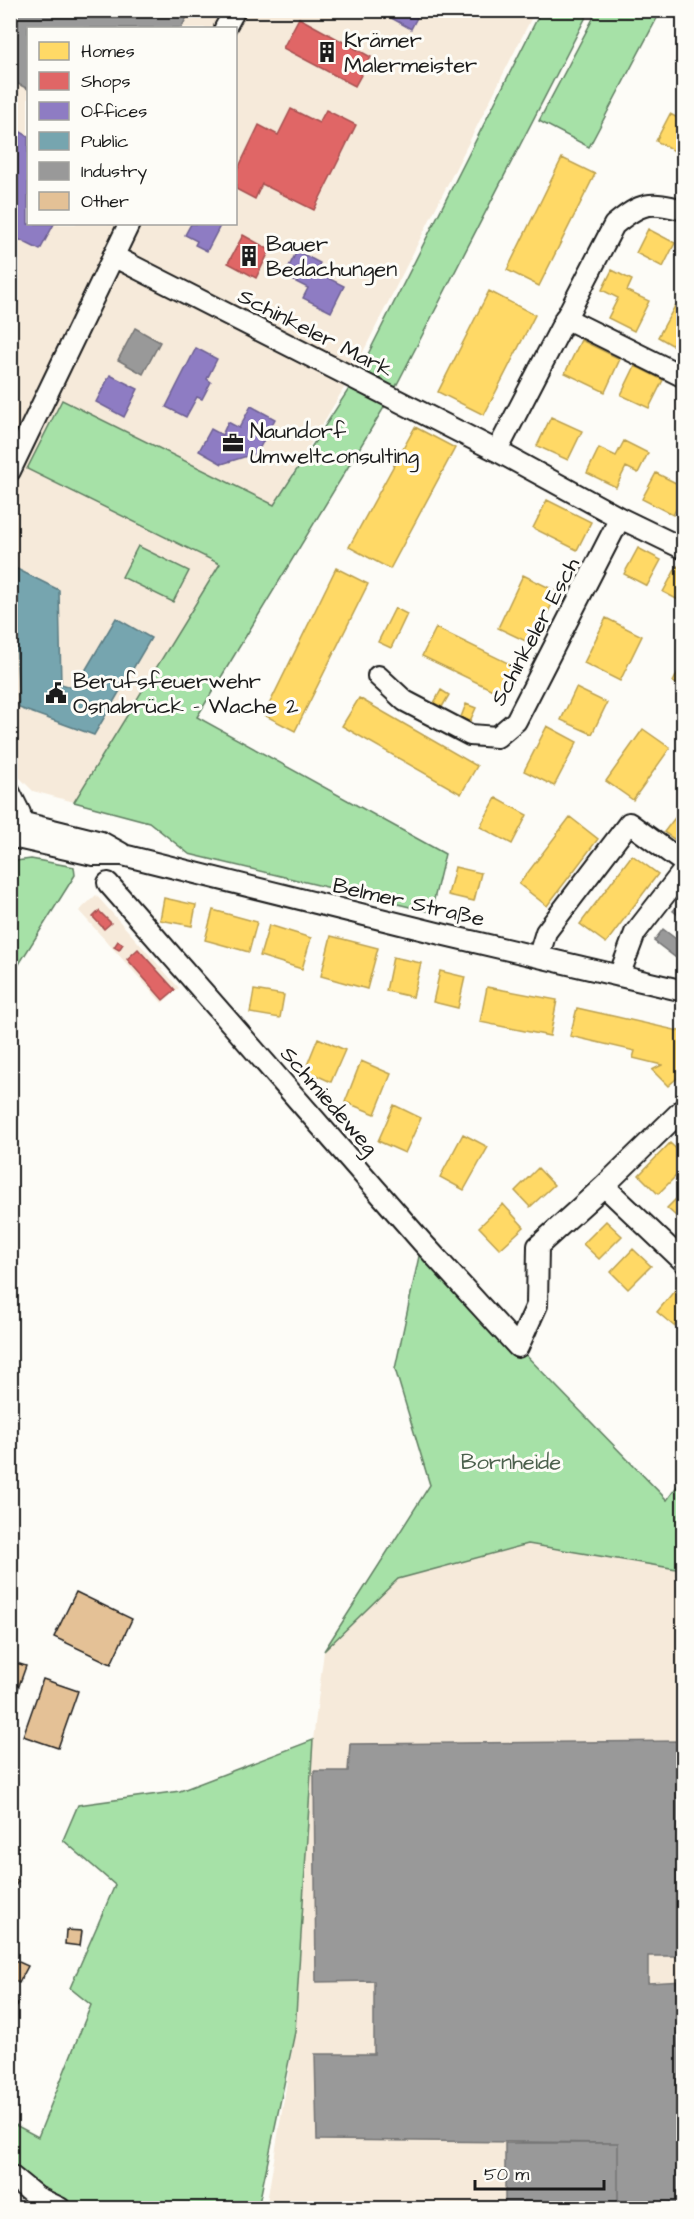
<svg xmlns="http://www.w3.org/2000/svg" width="694" height="2219" font-family="'Architects Daughter',sans-serif">
  <style>
    .built { fill: #f6eada; fill-rule: evenodd }
    .green { fill: #a6e1a7; stroke: #617e62; stroke-width: 1.5 }
    .homes { fill: #ffd966; stroke: #bba050; stroke-width: 1.5 }
    .shops { fill: #e06666; stroke: #a55050; stroke-width: 1.5 }
    .offices { fill: #8e7cc3; stroke: #6c5f91; stroke-width: 1.5 }
    .public { fill: #76a5af; stroke: #5b7c83; stroke-width: 1.5 }
    .industry { fill: #999; stroke: #747474; stroke-width: 1.5 }
    .building { fill: #e4c196; stroke: #1c1c1c; stroke-width: 1.5 }
    .lines { fill: none; stroke-linecap: round; stroke-linejoin: round }
    .minor-casing { stroke: #1c1c1c; stroke-width: 24 }
    .minor { stroke: #fdfcf7; stroke-width: 20 }
    .labels { text-anchor: middle; stroke-width: 6; stroke-linejoin: round; paint-order: stroke }
    .poi-label { font-size: 22px; fill: #1c1c1c; stroke: #fdfcf7; text-anchor: start }
    .street-label { font-size: 22px; fill: #1c1c1c; stroke: #fdfcf7 }
    .park-label { font-size: 22px; fill: #4c614d; stroke: #fdfcf7 }
  </style>
  <rect width="100%" height="100%" fill="#fdfcf7"/>
  <filter id="ink" filterUnits="userSpaceOnUse"><feTurbulence type="fractalNoise" baseFrequency=".0167" numOctaves="2"/><feDisplacementMap in="SourceGraphic" scale="12" xChannelSelector="R" yChannelSelector="G"/><feConvolveMatrix kernelMatrix="1 2 1 2 8 2 1 2 1" color-interpolation-filters="sRGB"/></filter>
  <g filter="url(#ink)">
    <path class="built" d="M11,11H535L350,378L274,505L61,400L27,469L221,564L74,802L33,791L11,769ZM28,28H236V224H28Z
      M96,895L179,988L162,1003L79,911Z
      M528,1544L683,1570V2208H266L295,2032L313,1740L324,1651L398,1579Z"/>
    <path class="green" d="M541,11H589L391,396L197,717L445,854L431,912L189,854L149,822L74,802L220,564L27,469L62,400L274,505L356,378Z
      M597,11H643L657,18L589,147L539,121Z
      M138,546L189,571L173,602L122,577Z
      M31,859L74,867L75,875L11,977V865L16,861Z
      M422,1242L518,1347L667,1500L683,1478V1570L528,1544L398,1579L324,1651L430,1485L395,1369Z
      M313,1740L295,2032L258,2208H60L11,2175L10,2122L38,2137L91,2005L70,1988L115,1885L63,1840L78,1805L180,1791Z"/>
    <path class="homes" d="M670,114L684,121V156L656,141Z
      M562,158L595,174L539,286L507,270Z
      M648,229L675,243L663,267L636,253Z
      M612,270L632,280L627,291L649,301L634,331L608,318L618,298L602,290Z
      M489,291L535,315L484,415L438,392Z
      M675,306L684,311V342L679,349L658,337Z
      M581,340L620,359L605,392L565,373Z
      M635,366L663,380L649,408L621,395Z
      M551,417L582,431L568,460L537,446Z
      M415,427L455,448L390,569L349,547Z
      M624,441L648,453L638,473L626,467L616,487L587,473L599,448L616,456Z
      M656,473L684,487V495L673,515L642,499Z
      M547,500L591,522L577,550L533,528Z
      M638,548L661,560L647,586L624,574Z
      M677,566L684,570V603L663,592Z
      M336,568L368,584L295,731L264,715Z
      M523,575L558,592L532,644L498,628Z
      M395,608L407,614L391,648L378,642Z
      M606,618L642,636L620,681L584,663Z
      M436,628L518,668L505,696L422,656Z
      M684,660V688L673,682Z
      M576,688L607,703L592,734L561,720Z
      M441,690L449,695L442,707L434,703Z
      M359,698L477,766L461,794L342,726Z
      M466,704L476,708L470,721L461,717Z
      M547,726L577,742L554,786L524,771Z
      M643,729L670,748L633,800L606,781Z
      M496,798L527,815L512,844L480,827Z
      M684,806V846L664,832Z
      M570,817L598,839L547,906L519,884Z
      M632,855L658,874L606,943L580,924Z
      M455,867L481,873L474,901L448,895Z
      M164,898L196,905L192,926L160,920Z
      M213,910L257,922L249,952L205,940Z
      M269,925L311,938L302,969L260,956Z
      M331,936L378,948L367,989L321,976Z
      M393,957L421,963L413,997L386,991Z
      M440,971L465,977L458,1008L433,1002Z
      M487,987L557,1000L550,1036L480,1022Z
      M254,990L284,995L280,1018L250,1013Z
      M577,1008L684,1032V1072L668,1086L652,1070L662,1065L633,1058L635,1051L570,1036Z
      M318,1038L345,1050L331,1082L305,1070Z
      M361,1061L391,1074L375,1114L345,1102Z
      M394,1105L421,1118L405,1153L378,1141Z
      M463,1134L488,1147L464,1190L440,1177Z
      M670,1143L684,1156V1168L658,1194L639,1175Z
      M538,1168L554,1185L530,1207L515,1191Z
      M684,1191V1223L667,1208Z
      M503,1204L524,1227L500,1249L479,1227Z
      M606,1221L622,1236L599,1259L583,1244Z
      M633,1249L651,1266L628,1289L611,1272Z
      M675,1290L684,1298V1315L674,1326L657,1312Z"/>
    <path class="shops" d="M299,18L371,57L355,86L283,48Z
      M291,109L319,123L326,110L356,125L314,210L262,184L255,199L236,189V173L259,125L278,135Z
      M243,235L270,250L256,278L228,263Z
      M99,911L111,923L104,929L93,917Z
      M118,941L123,944L119,950L114,947Z
      M138,949L175,990L163,1000L127,959Z"/>
    <path class="offices" d="M377,10H421L411,29Z
      M10,126L28,136V224H54L40,250L10,235Z
      M191,224H221L207,251L195,245L197,241L185,235Z
      M297,251L320,263L316,272L344,286L331,312L303,298L308,288L284,276Z
      M196,348L217,359L207,379L211,382L202,399L197,397L186,417L166,407Z
      M110,375L138,389L124,417L96,402Z
      M251,406L275,419L257,453L222,464L199,451L211,429L222,435L228,422L239,428Z"/>
    <path class="public" d="M13,567L59,590L61,684L75,688L116,618L151,638L94,735L19,708Z"/>
    <path class="industry" d="M10,10H191L181,28H28V89L10,80Z
      M135,328L160,342L143,374L118,360Z
      M682,900L684,902V920L673,911Z
      M663,929L684,945V964L654,941Z
      M684,1741V1956H648V1983L684,1981V2208H618V2143L317,2140L315,2054H374V1981L316,1982L314,1771H348L350,1744Z
      M505,2143H618V2208H505Z"/>
    <path class="building" d="M76,1592L132,1619L111,1664L54,1637Z
      M10,1661L26,1666L10,1711Z
      M43,1679L78,1691L58,1748L23,1736Z
      M10,1877L18,1881L10,1896Z
      M66,1930L82,1931L80,1946L65,1944Z
      M10,1958L28,1966L19,1983L10,1978Z
      M10,2000L18,2004L10,2020Z"/>
    <g class="lines">
      <defs>
        <path id="minor" d="M225,28L235,10
          M684,210C649,201 642,202 614,225L497,451L620,518L684,549
          M113,256L497,451
          M565,318L684,377
          M10,471L129,224
          M378,676L405,701L470,735L497,737L516,721L620,518
          M10,793L20,813L18,833
          M20,822L101,842L121,853
          M17,838L93,855H123L445,935L684,991
          M108,883L422,1242L518,1347L537,1305L538,1246L604,1186L684,1108
          M539,955L546,932L629,823L684,863
          M619,976L635,933L684,870
          M604,1186L684,1262
          M10,2175L37,2197L60,2208"/>
      </defs>
      <use href="#minor" class="minor-casing"/>
      <use href="#minor" class="minor"/>
    </g>
  </g>
  <defs>
    <symbol id="building-bare" viewBox="-9 -9 18 18"><path d="M-4-6H4V6H1V3H-1V6H-4ZM-2.5-4.3h1.7v1.8h-1.7ZM.8-4.3h1.7v1.8H.8ZM-2.5-1h1.7V.8h-1.7ZM.8-1h1.7V.8H.8Z" fill="#1c1c1c" stroke="#fdfcf7" stroke-width="2.5" paint-order="stroke"/></symbol>
    <symbol id="office-bare" viewBox="-9 -9 18 18"><path d="M-6-3h4V-5.5h4V-3h4V5H-6ZM-1-4.5V-3h2v-1.5ZM-6 0V1H6V0Z" fill="#1c1c1c" stroke="#fdfcf7" stroke-width="2.5" paint-order="stroke"/></symbol>
    <symbol id="civic-bare" viewBox="-9 -9 18 18"><path d="M-.6-6.5H3V-4.5H.6V-3L4-1V1h2V6H-6V1h2V-1L-.6-3ZM-1.2 2.5V6h2.4V2.5Z" fill="#1c1c1c" stroke="#fdfcf7" stroke-width="2.5" paint-order="stroke"/></symbol>
  </defs>
  <g fill-rule="evenodd">
    <use href="#building-bare" x="312" y="37" width="30" height="30"/>
    <use href="#building-bare" x="234" y="241" width="30" height="30"/>
    <use href="#office-bare" x="218" y="428" width="30" height="30"/>
    <use href="#civic-bare" x="41" y="678" width="30" height="30"/>
  </g>
  <g class="labels">
    <g class="poi-label">
      <text x="344" y="47">Krämer<tspan x="344" dy="25">Malermeister</tspan></text>
      <text x="266" y="251">Bauer<tspan x="266" dy="25">Bedachungen</tspan></text>
      <text x="250" y="438">Naundorf<tspan x="250" dy="25">Umweltconsulting</tspan></text>
      <text x="73" y="688">Berufsfeuerwehr<tspan x="73" dy="25">Osnabrück - Wache 2</tspan></text>
    </g>
    <g class="street-label">
      <text transform="translate(316 332) rotate(27)" y="8">Schinkeler Mark</text>
      <text transform="translate(534 631) rotate(-62)" y="8">Schinkeler Esch</text>
      <text transform="translate(409 901) rotate(13)" y="8">Belmer Straße</text>
      <text transform="translate(330 1100) rotate(49)" y="8">Schmiedeweg</text>
    </g>
    <g class="park-label">
      <text x="511" y="1469">Bornheide</text>
    </g>
  </g>
  <rect width="694" height="2219" fill="none" stroke="#fdfcf7" stroke-width="36"/>
  <rect x="18" y="18" width="658" height="2183" fill="none" stroke="#1c1c1c" stroke-width="2" filter="url(#ink)"/>
  <rect x="27" y="27" width="210" height="198" fill="#fdfcf7" stroke="#a3a29f" stroke-width="1.5"/>
  <rect x="39" y="42" width="30" height="18" fill="#ffd966" stroke="#a3a29f" stroke-width="1.5"/>
  <text x="81" y="57" font-size="18" fill="#1c1c1c">Homes</text>
  <rect x="39" y="72" width="30" height="18" fill="#e06666" stroke="#a3a29f" stroke-width="1.5"/>
  <text x="81" y="87" font-size="18" fill="#1c1c1c">Shops</text>
  <rect x="39" y="102" width="30" height="18" fill="#8e7cc3" stroke="#a3a29f" stroke-width="1.5"/>
  <text x="81" y="117" font-size="18" fill="#1c1c1c">Offices</text>
  <rect x="39" y="132" width="30" height="18" fill="#76a5af" stroke="#a3a29f" stroke-width="1.5"/>
  <text x="81" y="147" font-size="18" fill="#1c1c1c">Public</text>
  <rect x="39" y="162" width="30" height="18" fill="#999999" stroke="#a3a29f" stroke-width="1.5"/>
  <text x="81" y="177" font-size="18" fill="#1c1c1c">Industry</text>
  <rect x="39" y="192" width="30" height="18" fill="#e4c196" stroke="#a3a29f" stroke-width="1.5"/>
  <text x="81" y="207" font-size="18" fill="#1c1c1c">Other</text>
  <path d="M475 2180v9h129v-9" fill="none" stroke="#1c1c1c" stroke-width="3"/>
  <text x="484" y="2180" font-size="18" fill="#1c1c1c" stroke="#fdfcf7" stroke-width="4.5" paint-order="stroke">50 m</text>
</svg>
